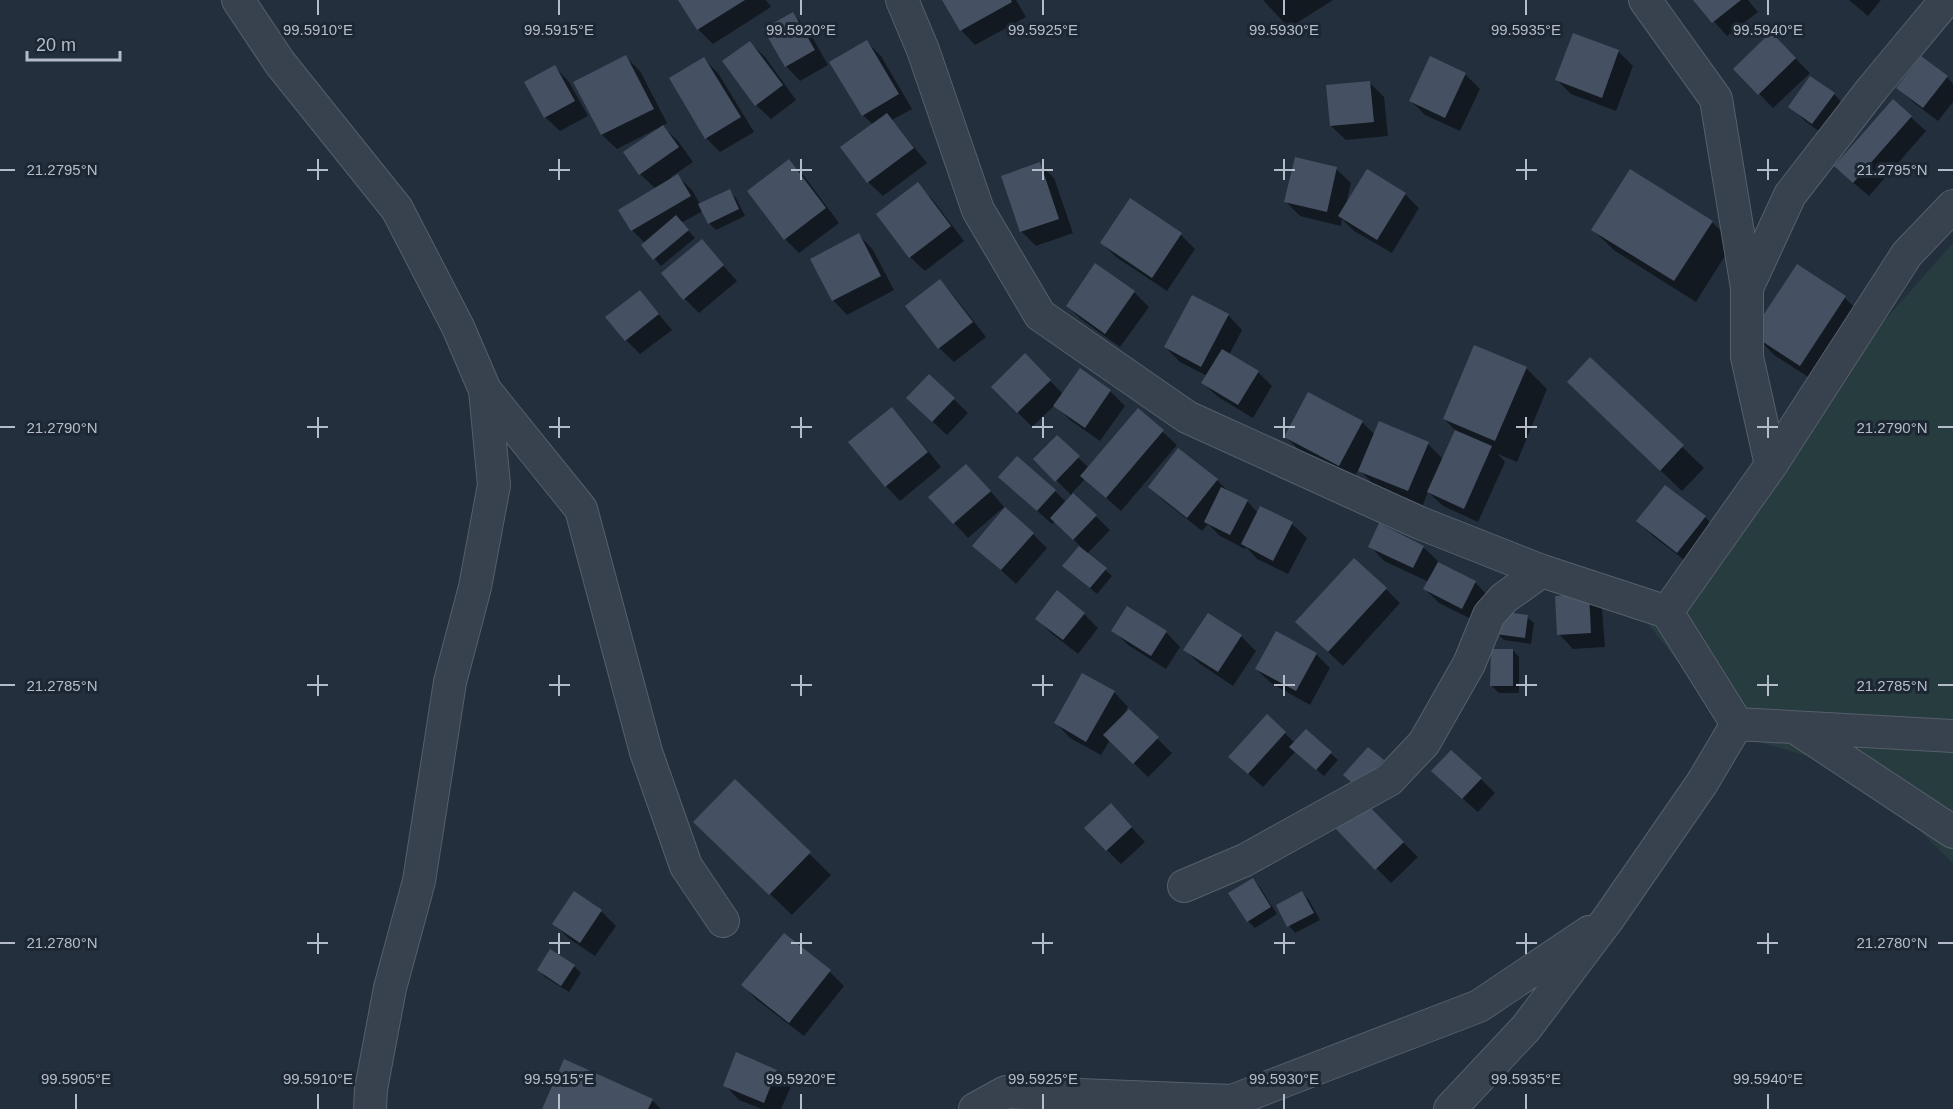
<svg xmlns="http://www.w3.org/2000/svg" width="1953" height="1109" font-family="Arial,sans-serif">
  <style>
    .green { fill: #263c3f }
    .shadow { fill: #0007 }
    .building { fill: #455162 }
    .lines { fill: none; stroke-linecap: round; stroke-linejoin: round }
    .minor-casing { stroke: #565f6c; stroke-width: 34 }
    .minor { stroke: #38414e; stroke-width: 32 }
    .ticks { fill: none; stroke: #b4bcc9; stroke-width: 2 }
    .ticks-label { font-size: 15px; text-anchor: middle; fill: #b4bcc9; stroke: #1d2633; stroke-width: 6; stroke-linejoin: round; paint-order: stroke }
  </style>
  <rect width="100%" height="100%" fill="#242f3e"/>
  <path class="green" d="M1953,243V863L1858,771L1736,735L1648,624L1754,468Z"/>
  <path class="shadow" d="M679,0H766L771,7L713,44L698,29Z
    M944,0H1016L1026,17L975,45L961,30Z
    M1263,0H1333L1289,28Z
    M1695,0H1748L1758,12L1727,36Z
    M1849,0H1881L1868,16Z
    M793,14L807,28L828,65L800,81L786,66Z
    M1771,34L1810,73L1773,108L1735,69Z
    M1573,35L1619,52L1633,66L1616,111L1571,94L1556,79Z
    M867,42L881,56L912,109L892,120L927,163L883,196L868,182L842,147L873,125L863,115Z
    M750,43L765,57L796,100L771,119L756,105Z
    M626,57L640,71L667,123L662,126L678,141L693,162L671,177L672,179L678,176L692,190L700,204L729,191L736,198L745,216L716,230L709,223L703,211L681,223L695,238L661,266L643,246L645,243L632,230L620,210L656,189L640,174L657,131L656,129L617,149L602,135L575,83Z
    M704,59L718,73L754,132L720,152L706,138Z
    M555,67L569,82L588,116L560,131L545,117Z
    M1465,74L1480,89L1460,131L1425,115L1411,101Z
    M1947,77L1953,84V102L1938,121L1913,102L1898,87Z
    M1369,82L1384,97L1388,136L1346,140L1331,126Z
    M1834,94L1848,109L1827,137L1805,121L1790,106Z
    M1893,101L1926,131L1869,196L1850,180Z
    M789,161L804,176L839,223L799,253L785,239Z
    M1039,164L1054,178L1073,233L1036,246L1021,231Z
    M1336,169L1351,183L1346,205L1405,194L1419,208L1392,253L1354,231L1342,219L1341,226L1300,216L1286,202Z
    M917,184L932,199L964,241L925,271L910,257Z
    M1130,201L1181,235L1195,249L1167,291L1116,257L1102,243Z
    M1712,222L1733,243L1696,302L1615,251L1593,230Z
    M859,235L873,250L894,290L847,315L833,300Z
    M701,241L737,281L699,313L684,298Z
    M1096,266L1134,292L1149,307L1120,347L1082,320L1067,306Z
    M940,281L954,296L986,337L954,362L939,348L907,306Z
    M640,292L672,330L640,354L626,340Z
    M1845,298L1866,319L1822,386L1774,355L1753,333Z
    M1228,315L1242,330L1229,355L1258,372L1272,386L1253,418L1218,397L1203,383L1207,376L1180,362L1165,347Z
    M1025,355L1063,394L1080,370L1110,391L1125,406L1100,441L1070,420L1055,405L1032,427L993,387Z
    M1591,359L1704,468L1682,491L1590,403Z
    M1526,368L1547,389L1517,462L1498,454L1505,462L1478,522L1443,506L1428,492L1423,505L1374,485L1359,469L1353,479L1300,451L1285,436L1362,422L1375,435L1428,444L1443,459L1456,431L1444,419Z
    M954,399L968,413L947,435L922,412Z
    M892,409L906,424L941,467L900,501L886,486Z
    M1139,410L1177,445L1121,511L1085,479L1072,493L1110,530L1087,554L1112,576L1097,594L1064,566L1080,546L1055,521L1052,524L1015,491H1055L1066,502L1072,496L1035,459L1057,437L1089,468Z
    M1178,450L1217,480L1231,494L1247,501L1258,513L1261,508L1292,524L1307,538L1288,574L1257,559L1246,547L1245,549L1220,536L1208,524L1202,531L1164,501L1150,487Z
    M981,480L1004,507L968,538L930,497Z
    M1705,517L1719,532L1692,566L1653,536L1638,521Z
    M1033,534L1047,548L1016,584L974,545Z
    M1370,546L1423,547L1438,561L1437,563L1475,582L1489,597L1477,622L1439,603L1425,589L1429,582L1384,561Z
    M1386,589L1400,603L1343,666L1312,637Z
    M1588,595L1602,609L1605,647L1573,649L1559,634Z
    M1084,614L1098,628L1078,654L1051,633L1037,619Z
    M1209,615L1241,636L1256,651L1233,686L1200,664L1185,650Z
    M1527,617L1534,623L1531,644L1504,640L1497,633Z
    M1113,630L1166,632L1180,647L1166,669L1128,645Z
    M1513,650L1519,657V693H1499L1492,686Z
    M1316,654L1330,668L1310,705L1271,683L1256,669Z
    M1114,692L1128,707L1123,716L1129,711L1172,753L1148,777L1110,740L1101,755L1070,738L1056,723Z
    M1267,716L1295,743L1306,731L1338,760L1324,776L1296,751L1263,787L1245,771Z
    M1481,779L1495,793L1478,812L1447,785Z
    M735,781L831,875L792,915L717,843Z
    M1364,803L1418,857L1391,883L1338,829Z
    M1111,805L1145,842L1121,864L1107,850Z
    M1252,880L1259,886L1277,914L1255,928L1248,921Z
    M574,893L601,911L616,926L595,956L568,938L554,923Z
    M1302,893L1309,900L1320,920L1295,933L1289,926Z
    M784,935L830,972L844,986L804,1036L757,1000L743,985Z
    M574,966L581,973L569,992L545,977L539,970Z
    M737,1054L777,1071L791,1086L781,1109H762L739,1100L725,1085Z
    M652,1100L661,1109H544Z"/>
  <path class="building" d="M678,0H745L697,30Z
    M942,0H1011L1012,2L960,31Z
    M1693,0H1741L1712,23Z
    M793,12L815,50L785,67L763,29Z
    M1771,32L1796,58L1758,95L1733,69Z
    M1573,33L1619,50L1602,98L1555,80Z
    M867,40L899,94L862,116L829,62Z
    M750,41L783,85L755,106L722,61Z
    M626,55L654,109L601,135L573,82Z
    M1430,56L1466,73L1445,118L1409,101Z
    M1921,56L1948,76L1923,108L1896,88Z
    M704,57L741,117L705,139L669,78Z
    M555,65L575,101L544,118L524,82Z
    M1810,76L1835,93L1812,124L1788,107Z
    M1370,81L1374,122L1330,126L1326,85Z
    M1893,99L1912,116L1853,183L1834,166Z
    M887,113L914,148L867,183L840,147Z
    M663,125L679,147L639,175L623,152Z
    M1295,157L1337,167L1327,212L1284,202Z
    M789,159L826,208L784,240L747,191Z
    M1040,162L1059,219L1020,232L1001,176Z
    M1367,169L1406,193L1377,240L1338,216Z
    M1630,169L1713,221L1674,281L1591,230Z
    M678,174L691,196L631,231L618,210Z
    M918,182L951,226L909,258L876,214Z
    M730,189L739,209L708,224L698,204Z
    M1130,198L1182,233L1152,278L1100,243Z
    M676,215L689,230L653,260L641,245Z
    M859,233L881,276L832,301L810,259Z
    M702,239L724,265L683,300L661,273Z
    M1095,263L1135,291L1105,334L1066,306Z
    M1797,264L1846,296L1800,366L1751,334Z
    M940,279L973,322L938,349L905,306Z
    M640,290L659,314L625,341L605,317Z
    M1192,295L1229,314L1201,367L1164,347Z
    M1474,345L1527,367L1495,441L1443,419Z
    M1222,349L1259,371L1238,405L1201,383Z
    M1025,353L1051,380L1017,413L991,387Z
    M1590,357L1684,445L1660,471L1567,382Z
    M1080,368L1111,390L1085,428L1053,406Z
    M929,374L955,398L932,422L906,398Z
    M1308,392L1363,421L1339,466L1284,437Z
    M892,407L928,452L885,487L848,442Z
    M1138,408L1164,430L1106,498L1080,476Z
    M1379,421L1429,442L1408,491L1358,471Z
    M1455,430L1492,446L1464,509L1427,492Z
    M1057,435L1080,456L1055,482L1033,459Z
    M1178,448L1218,479L1187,518L1148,487Z
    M1017,456L1056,490L1037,511L998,477Z
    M966,464L991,491L953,524L928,497Z
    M1665,485L1706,516L1677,553L1636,521Z
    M1221,487L1248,500L1230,535L1204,522Z
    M1073,493L1097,515L1073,540L1050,518Z
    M1260,506L1293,522L1273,561L1241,544Z
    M1005,507L1034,533L1001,570L972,546Z
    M1379,523L1424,546L1413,568L1368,547Z
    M1079,546L1107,568L1090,588L1062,566Z
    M1354,558L1387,588L1328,652L1295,622Z
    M1438,562L1476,581L1462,609L1423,589Z
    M1057,590L1085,613L1063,640L1035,619Z
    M1589,593L1591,633L1557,635L1555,596Z
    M1127,606L1167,631L1151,656L1111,631Z
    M1498,611L1528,615L1525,638L1495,634Z
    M1208,613L1242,635L1218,672L1183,650Z
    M1276,631L1317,653L1296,691L1255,669Z
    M1491,649H1513V686H1490Z
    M1082,673L1115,691L1086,742L1054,723Z
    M1129,709L1159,737L1133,764L1103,735Z
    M1267,714L1286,732L1248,774L1228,757Z
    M1306,729L1332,752L1316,770L1289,747Z
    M1368,747L1384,760L1358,788L1343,775Z
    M1451,750L1482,778L1462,799L1431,771Z
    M735,779L811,852L769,895L693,822Z
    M1364,801L1404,842L1375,870L1336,829Z
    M1111,803L1132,827L1106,851L1084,828Z
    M1253,878L1271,907L1247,922L1228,893Z
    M574,891L602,910L580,943L552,924Z
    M1302,891L1314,913L1287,927L1276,905Z
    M784,933L831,970L789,1023L741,985Z
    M550,949L575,965L561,986L537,970Z
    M736,1052L777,1070L764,1103L723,1086Z
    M564,1059L653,1099L648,1109H542Z"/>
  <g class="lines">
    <defs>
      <path id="minor" d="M238,0L280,63L397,209L458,327L485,390L494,485L475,587L450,682L419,881L390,988L371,1089L370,1109
        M902,0L923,50L978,210L1040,315L1187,417L1420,523L1542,571L1667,612L1737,724L1702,783L1608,919L1526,1028L1450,1109
        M1645,0L1716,99L1747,288V357L1771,465
        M1747,288L1790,195L1872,89L1946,0
        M485,390L581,509L646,752L686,866L723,921
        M1667,612L1771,465L1907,254L1953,206
        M1737,724L1953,736
        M1796,728L1953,832
        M1184,886L1245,860L1389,780L1424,743L1469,664L1489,615L1504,598L1542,571
        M975,1109L1006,1092L1232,1101L1479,1006L1589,932"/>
    </defs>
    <use href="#minor" class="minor-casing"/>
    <use href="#minor" class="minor"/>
  </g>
  <path class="ticks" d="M318,0V15M559,0V15M801,0V15M1043,0V15M1284,0V15M1526,0V15M1768,0V15M318,159V180M559,159V180M801,159V180M1043,159V180M1284,159V180M1526,159V180M1768,159V180M0,170H15M307,170H328M549,170H570M791,170H812M1032,170H1053M1274,170H1295M1516,170H1537M1757,170H1778M1938,170H1953M318,417V438M559,417V438M801,417V438M1043,417V438M1284,417V438M1526,417V438M1768,417V438M0,427H15M307,427H328M549,427H570M791,427H812M1032,427H1053M1274,427H1295M1516,427H1537M1757,427H1778M1938,427H1953M318,675V696M559,675V696M801,675V696M1043,675V696M1284,675V696M1526,675V696M1768,675V696M0,685H15M307,685H328M549,685H570M791,685H812M1032,685H1053M1274,685H1295M1516,685H1537M1757,685H1778M1938,685H1953M318,933V954M559,933V954M801,933V954M1043,933V954M1284,933V954M1526,933V954M1768,933V954M0,943H15M307,943H328M549,943H570M791,943H812M1032,943H1053M1274,943H1295M1516,943H1537M1757,943H1778M1938,943H1953M76,1094V1109M318,1094V1109M559,1094V1109M801,1094V1109M1043,1094V1109M1284,1094V1109M1526,1094V1109M1768,1094V1109"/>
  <g class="ticks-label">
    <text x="318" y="35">99.5910°E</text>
    <text x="559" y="35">99.5915°E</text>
    <text x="801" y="35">99.5920°E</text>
    <text x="1043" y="35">99.5925°E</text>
    <text x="1284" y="35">99.5930°E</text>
    <text x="1526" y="35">99.5935°E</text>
    <text x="1768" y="35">99.5940°E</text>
    <text x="62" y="175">21.2795°N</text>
    <text x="1892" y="175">21.2795°N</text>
    <text x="62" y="433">21.2790°N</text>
    <text x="1892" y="433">21.2790°N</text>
    <text x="62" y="691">21.2785°N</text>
    <text x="1892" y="691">21.2785°N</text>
    <text x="62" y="948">21.2780°N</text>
    <text x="1892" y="948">21.2780°N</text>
    <text x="76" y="1084">99.5905°E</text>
    <text x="318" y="1084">99.5910°E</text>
    <text x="559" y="1084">99.5915°E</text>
    <text x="801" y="1084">99.5920°E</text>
    <text x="1043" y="1084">99.5925°E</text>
    <text x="1284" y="1084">99.5930°E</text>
    <text x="1526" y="1084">99.5935°E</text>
    <text x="1768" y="1084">99.5940°E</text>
  </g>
  <path d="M27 51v9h93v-9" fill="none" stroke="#b4bcc9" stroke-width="3"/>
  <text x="36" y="51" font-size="18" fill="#b4bcc9" stroke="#1d2633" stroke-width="4.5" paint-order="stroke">20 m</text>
</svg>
